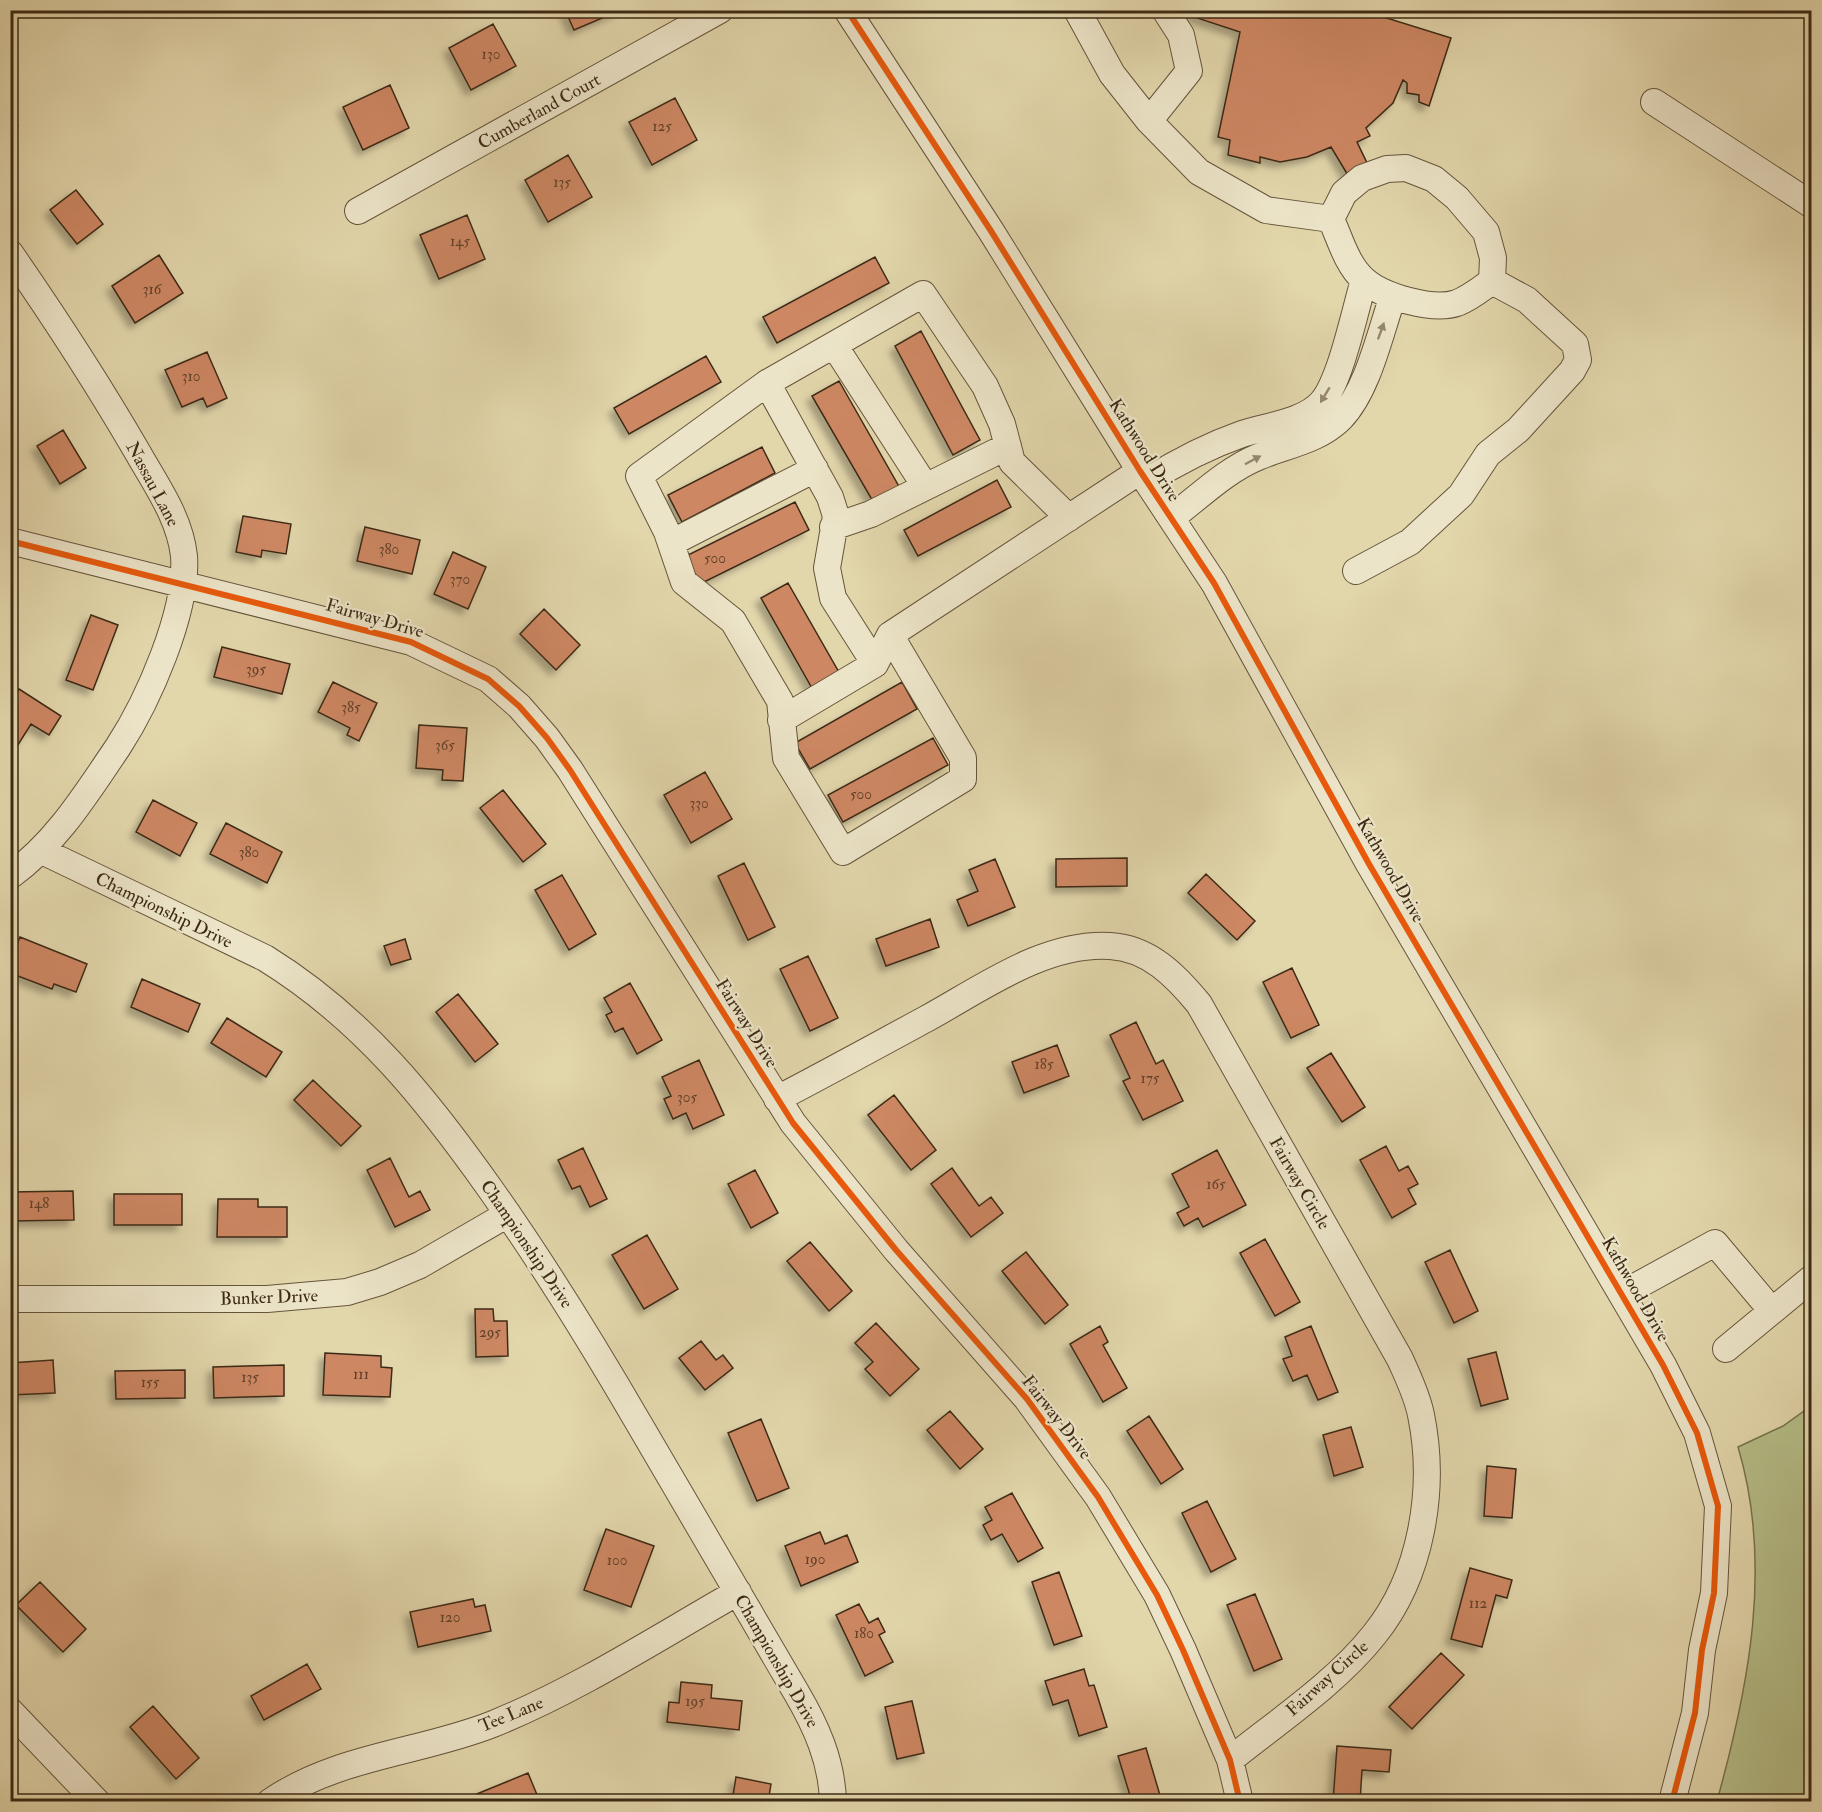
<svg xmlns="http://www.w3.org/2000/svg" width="1822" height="1812" font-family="'IM FELL Double Pica',serif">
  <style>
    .green { fill: #b5bd88; stroke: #79744f; stroke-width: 1.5 }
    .building { fill: #cd8764; stroke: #3d2a16; stroke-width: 1.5; filter: url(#shadow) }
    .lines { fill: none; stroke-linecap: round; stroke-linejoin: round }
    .minor-casing { stroke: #66553b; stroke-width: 28 }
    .minor { stroke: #ece4c8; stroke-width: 26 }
    .cycleway-casing { stroke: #ece4c8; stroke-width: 10 }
    .cycleway { stroke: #e8590c; stroke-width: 6 }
    .oneway { fill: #94876f }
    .labels { text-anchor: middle; stroke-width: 4.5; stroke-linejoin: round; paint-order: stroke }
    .number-label { font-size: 15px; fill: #61412a }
    .street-label { font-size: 18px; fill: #3d2a16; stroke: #ece4c8 }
  </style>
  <defs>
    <filter id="shadow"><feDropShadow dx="-5.5" dy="5.5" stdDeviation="3" flood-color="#0004"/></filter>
  </defs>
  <rect width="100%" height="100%" fill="#e2d6ab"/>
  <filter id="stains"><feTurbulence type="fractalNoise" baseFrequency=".00333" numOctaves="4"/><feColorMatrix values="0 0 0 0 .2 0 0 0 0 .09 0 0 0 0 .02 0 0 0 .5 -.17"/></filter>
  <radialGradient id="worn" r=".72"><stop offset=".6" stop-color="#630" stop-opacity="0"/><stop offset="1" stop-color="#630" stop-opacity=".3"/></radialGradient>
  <path class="green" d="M1811,1406V1801H1717C1749,1686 1773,1564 1738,1447L1783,1426Z"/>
  <path class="building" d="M565,10H621L574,30Z
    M1190,10H1361L1451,38L1429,106L1419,102V95L1407,93V83L1403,80L1393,103L1366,128L1370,136L1357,142L1369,167L1349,177L1331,147L1307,157L1280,162L1260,157V163L1228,155L1230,140L1218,137L1240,32L1194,17Z
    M493,24L516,66L471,90L449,48Z
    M390,85L409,128L363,150L343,107Z
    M675,98L697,140L652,165L629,122Z
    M10,120L18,126L10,136Z
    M568,155L592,197L548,222L525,180Z
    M76,190L103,224L77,244L50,210Z
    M467,215L485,259L439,279L420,235Z
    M159,255L183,293L135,323L112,286Z
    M875,257L889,283L777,343L763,317Z
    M921,331L980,440L953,455L895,346Z
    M207,352L227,398L207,407L203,398L182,407L165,370Z
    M706,356L721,382L629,434L614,408Z
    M839,381L901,490L875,505L812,396Z
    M63,430L86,468L60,484L37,446Z
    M762,447L775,473L682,522L668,495Z
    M997,480L1011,507L918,556L904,530Z
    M795,502L809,530L696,586L682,558Z
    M243,516L291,524L286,554L262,550L261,557L236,552Z
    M365,527L420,540L412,574L357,561Z
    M453,552L486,567L468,609L434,594Z
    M788,583L840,674L813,690L761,598Z
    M544,609L580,645L556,670L520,634Z
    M91,615L118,625L93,690L66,680Z
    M222,647L290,664L282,694L214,677Z
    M333,682L377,703L359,741L347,735L350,728L318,712Z
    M902,682L917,709L810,769L795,743Z
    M19,689L61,716L49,735L31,724L16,748L10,744V702Z
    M419,725L467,728L463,781L442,780L443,770L416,768Z
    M933,738L948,765L843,822L828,795Z
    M705,772L732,819L691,843L664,795Z
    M10,780L17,787L10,792Z
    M503,790L546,844L523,862L480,808Z
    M153,800L197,823L180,856L136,832Z
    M226,823L282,852L267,883L210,854Z
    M1127,858V886L1056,887V859Z
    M995,859L1015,907L968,926L957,900L978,891L969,870Z
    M744,863L775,927L748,940L718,876Z
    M1206,874L1255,921L1237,940L1188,893Z
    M562,875L596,934L569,950L535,890Z
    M930,919L939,947L886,966L876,939Z
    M20,937L87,964L76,992L54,984L52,989L10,973V960Z
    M405,939L411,959L391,965L384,946Z
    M808,956L838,1018L810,1031L780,969Z
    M1292,968L1319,1025L1291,1038L1263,982Z
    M142,979L200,1004L188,1032L131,1007Z
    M630,983L662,1040L637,1054L623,1028L615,1032L606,1015L612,1012L604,998Z
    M458,994L498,1044L475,1062L436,1012Z
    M227,1018L282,1052L266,1077L211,1043Z
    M1136,1022L1156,1064L1163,1060L1183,1101L1143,1120L1123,1081L1130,1078L1110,1035Z
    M1057,1045L1069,1076L1024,1093L1012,1062Z
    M1331,1053L1365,1107L1342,1122L1307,1068Z
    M699,1060L724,1115L693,1129L686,1113L673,1119L664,1099L671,1096L662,1077Z
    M313,1080L361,1126L341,1146L294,1100Z
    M894,1095L936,1150L911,1170L868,1115Z
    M1386,1146L1399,1171L1408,1166L1418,1184L1408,1189L1416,1204L1392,1218L1360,1160Z
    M583,1148L607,1199L590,1207L580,1186L572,1189L558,1160Z
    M1217,1150L1246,1205L1203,1227L1198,1218L1184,1226L1177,1213L1189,1207L1172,1174Z
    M390,1158L409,1197L420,1191L430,1210L395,1227L367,1170Z
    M952,1168L979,1206L991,1197L1003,1213L971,1237L931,1184Z
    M755,1170L778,1213L751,1228L728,1184Z
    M73,1191L74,1220L10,1221V1192Z
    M114,1194H182V1225H114Z
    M218,1199H258V1207H287V1237H217Z
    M647,1235L678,1289L644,1309L612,1255Z
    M1265,1239L1300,1302L1275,1316L1240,1253Z
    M810,1242L852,1291L829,1311L787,1261Z
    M1450,1250L1478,1311L1454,1323L1425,1262Z
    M1026,1252L1068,1305L1045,1324L1002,1271Z
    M475,1309H493L494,1321H507L508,1356L476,1357Z
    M876,1323L919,1369L890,1396L865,1369L873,1362L855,1343Z
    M1100,1326L1108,1342L1103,1345L1127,1388L1103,1402L1070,1344Z
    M1311,1326L1338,1392L1318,1400L1307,1375L1293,1381L1283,1359L1292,1356L1285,1337Z
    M701,1341L716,1360L723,1355L733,1368L705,1390L679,1358Z
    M1496,1352L1508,1399L1481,1406L1468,1359Z
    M325,1353L381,1356V1367L392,1368L390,1397L323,1395Z
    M53,1360L55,1393L10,1395V1363Z
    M284,1365V1396L214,1398L213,1367Z
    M185,1370V1398L116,1399L115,1371Z
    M950,1411L983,1449L960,1469L927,1430Z
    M1149,1416L1183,1469L1161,1484L1127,1431Z
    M761,1419L789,1488L757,1501L728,1433Z
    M1351,1427L1363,1467L1334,1476L1323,1435Z
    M1487,1466L1516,1469L1512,1518L1484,1516Z
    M1012,1493L1043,1548L1018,1562L1002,1534L991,1540L983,1525L992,1520L985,1507Z
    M1207,1501L1236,1559L1211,1572L1182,1513Z
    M606,1529L654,1546L631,1607L584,1590Z
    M820,1532L825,1544L847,1535L858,1562L801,1586L785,1546Z
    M1470,1568L1512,1580L1507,1598L1496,1595L1482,1647L1451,1639Z
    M1059,1572L1082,1636L1054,1645L1032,1582Z
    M40,1582L86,1629L63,1652L16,1605Z
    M1255,1594L1282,1659L1254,1671L1227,1605Z
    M473,1599L475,1607L485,1605L491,1631L418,1647L410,1612Z
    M859,1604L869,1623L878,1618L885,1632L879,1635L893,1662L865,1676L836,1615Z
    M1441,1653L1464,1675L1412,1729L1389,1707Z
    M307,1664L321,1689L264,1720L251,1696Z
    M1084,1669L1089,1686L1094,1685L1107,1727L1079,1736L1068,1700L1053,1705L1045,1681Z
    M681,1682L712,1685L711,1698L742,1701L739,1730L667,1722L669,1702L679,1703Z
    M912,1701L924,1753L897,1759L885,1707Z
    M153,1706L199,1758L176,1779L130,1727Z
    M1337,1746L1391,1750L1389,1772L1362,1770L1360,1802H1333Z
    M1146,1748L1162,1802H1132L1118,1756Z
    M528,1773L540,1802H462V1800Z
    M736,1777L771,1784L768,1802H732Z"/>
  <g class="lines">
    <defs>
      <path id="minor" d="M847,10L991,231L1140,471L1214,583L1369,864L1663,1365L1697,1433L1718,1506L1714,1593L1702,1650L1695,1713L1672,1802
        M1077,10L1112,74L1149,121L1199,172L1266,210L1331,219L1344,193L1362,178L1387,169L1406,168L1434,179L1457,198L1486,232L1493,258L1492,281C1481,289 1470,298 1457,303C1433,311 1383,297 1364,280C1347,265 1340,239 1331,219
        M1654,102L1812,205
        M1149,121L1189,71L1181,35L1165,10
        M358,211L720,10
        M10,253C55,318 98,384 138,453C156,485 180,518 184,556C188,611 148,701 118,747C86,794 57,842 10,876
        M834,345L925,486
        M767,383L639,476L667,532L684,582L733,621L780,701L786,758L843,852L963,779V758L890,635
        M1147,481C1177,462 1208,446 1242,434C1266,426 1305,422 1322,402C1341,380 1355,310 1364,280
        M1069,518L1012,462L1002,424L985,386L923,294L767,383L830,497L836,516L827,568L833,598L875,664L890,635L1140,471
        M1171,518C1198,498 1226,470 1258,457C1286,445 1318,441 1341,418C1368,390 1380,333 1393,296
        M833,527L871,514L1008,446
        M10,541L411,642L488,679L519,706L547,738L570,770L793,1123L896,1250L1027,1399L1098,1497L1157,1595L1183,1650L1230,1760L1240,1802
        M671,543L815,469
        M1356,571L1410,542L1461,495L1488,454L1518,430L1572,371L1578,360L1575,344L1527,300L1492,281
        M781,720L875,664
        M42,851L265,958C362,1018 426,1098 491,1190C544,1265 592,1343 638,1422C691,1512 743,1602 796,1692C816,1726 832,1761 833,1802
        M777,1099C827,1073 876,1046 926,1019C981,989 1044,942 1110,946C1149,948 1176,976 1199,1004L1400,1359C1408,1377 1417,1395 1421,1415C1436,1488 1422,1576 1374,1635C1336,1683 1277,1722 1230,1760
        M1622,1294L1715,1243L1772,1311
        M10,1299H267L347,1292L380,1282L420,1265L508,1214
        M1726,1349L1812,1278
        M10,1711L97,1802
        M270,1802C336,1756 420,1753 493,1724C579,1689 657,1638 738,1592"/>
    </defs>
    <use href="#minor" class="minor-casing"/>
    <use href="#minor" class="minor"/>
    <defs>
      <path id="cycleway" d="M847,10L991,231L1140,471L1214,583L1369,864L1663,1365L1697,1433L1718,1506L1714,1593L1702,1650L1695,1713L1672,1802
        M10,541L411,642L488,679L519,706L547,738L570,770L793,1123L896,1250L1027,1399L1098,1497L1157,1595L1183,1650L1230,1760L1240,1802"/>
    </defs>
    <use href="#cycleway" class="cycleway-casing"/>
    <use href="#cycleway" class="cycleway"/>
  </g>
  <defs><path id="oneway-solid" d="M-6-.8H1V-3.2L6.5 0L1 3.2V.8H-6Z" transform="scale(1.5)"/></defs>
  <g class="oneway">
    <use href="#oneway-solid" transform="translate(1381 331) rotate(-70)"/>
    <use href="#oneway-solid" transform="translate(1325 395) rotate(121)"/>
    <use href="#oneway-solid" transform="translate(1253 460) rotate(-28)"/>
  </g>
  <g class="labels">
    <g class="number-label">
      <text x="491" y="59">130</text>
      <text x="662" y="131">125</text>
      <text x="562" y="187">135</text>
      <text x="460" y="246">145</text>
      <text x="152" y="294">316</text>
      <text x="191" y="381">310</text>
      <text x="389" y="554">380</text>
      <text x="715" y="563">500</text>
      <text x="460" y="584">370</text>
      <text x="256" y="674">395</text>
      <text x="351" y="712">385</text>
      <text x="445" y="750">365</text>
      <text x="861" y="799">500</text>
      <text x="699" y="808">330</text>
      <text x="249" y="857">380</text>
      <text x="1044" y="1069">185</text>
      <text x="1150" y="1083">175</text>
      <text x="687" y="1102">305</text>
      <text x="1216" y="1189">165</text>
      <text x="39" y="1208">148</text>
      <text x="490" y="1337">295</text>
      <text x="361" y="1379">111</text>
      <text x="250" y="1382">135</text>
      <text x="150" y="1387">155</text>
      <text x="815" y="1564">190</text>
      <text x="617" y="1565">100</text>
      <text x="1478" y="1608">112</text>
      <text x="450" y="1622">120</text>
      <text x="864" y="1638">180</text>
      <text x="695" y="1706">195</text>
    </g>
    <g class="street-label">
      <text transform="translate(539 111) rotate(-29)" y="6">Cumberland Court</text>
      <text transform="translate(1145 450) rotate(58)" y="6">Kathwood Drive</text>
      <text transform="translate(153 484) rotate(62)" y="6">Nassau Lane</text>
      <text transform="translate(375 618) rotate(16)" y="6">Fairway Drive</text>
      <text transform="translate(1391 870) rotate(60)" y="6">Kathwood Drive</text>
      <text transform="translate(164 910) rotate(26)" y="6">Championship Drive</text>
      <text transform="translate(747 1023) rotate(58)" y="6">Fairway Drive</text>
      <text transform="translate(1300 1183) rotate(60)" y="6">Fairway Circle</text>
      <text transform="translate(527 1244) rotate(56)" y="6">Championship Drive</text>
      <text transform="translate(1636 1289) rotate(60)" y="6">Kathwood Drive</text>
      <text transform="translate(269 1297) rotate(-2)" y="6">Bunker Drive</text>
      <text transform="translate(1057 1417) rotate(52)" y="6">Fairway Drive</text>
      <text transform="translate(777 1661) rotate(60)" y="6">Championship Drive</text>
      <text transform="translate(1327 1678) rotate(-42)" y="6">Fairway Circle</text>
      <text transform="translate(511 1714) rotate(-22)" y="6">Tee Lane</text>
    </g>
  </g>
  <rect width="1822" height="1812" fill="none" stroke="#e2d6ab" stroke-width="36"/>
  <rect x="12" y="12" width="1798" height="1788" fill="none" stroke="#3d2a16" stroke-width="3"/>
  <rect x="18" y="18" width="1786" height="1776" fill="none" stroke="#3d2a16" stroke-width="1.5"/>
  <rect width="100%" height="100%" filter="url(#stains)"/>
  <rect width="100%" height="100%" fill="url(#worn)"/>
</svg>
